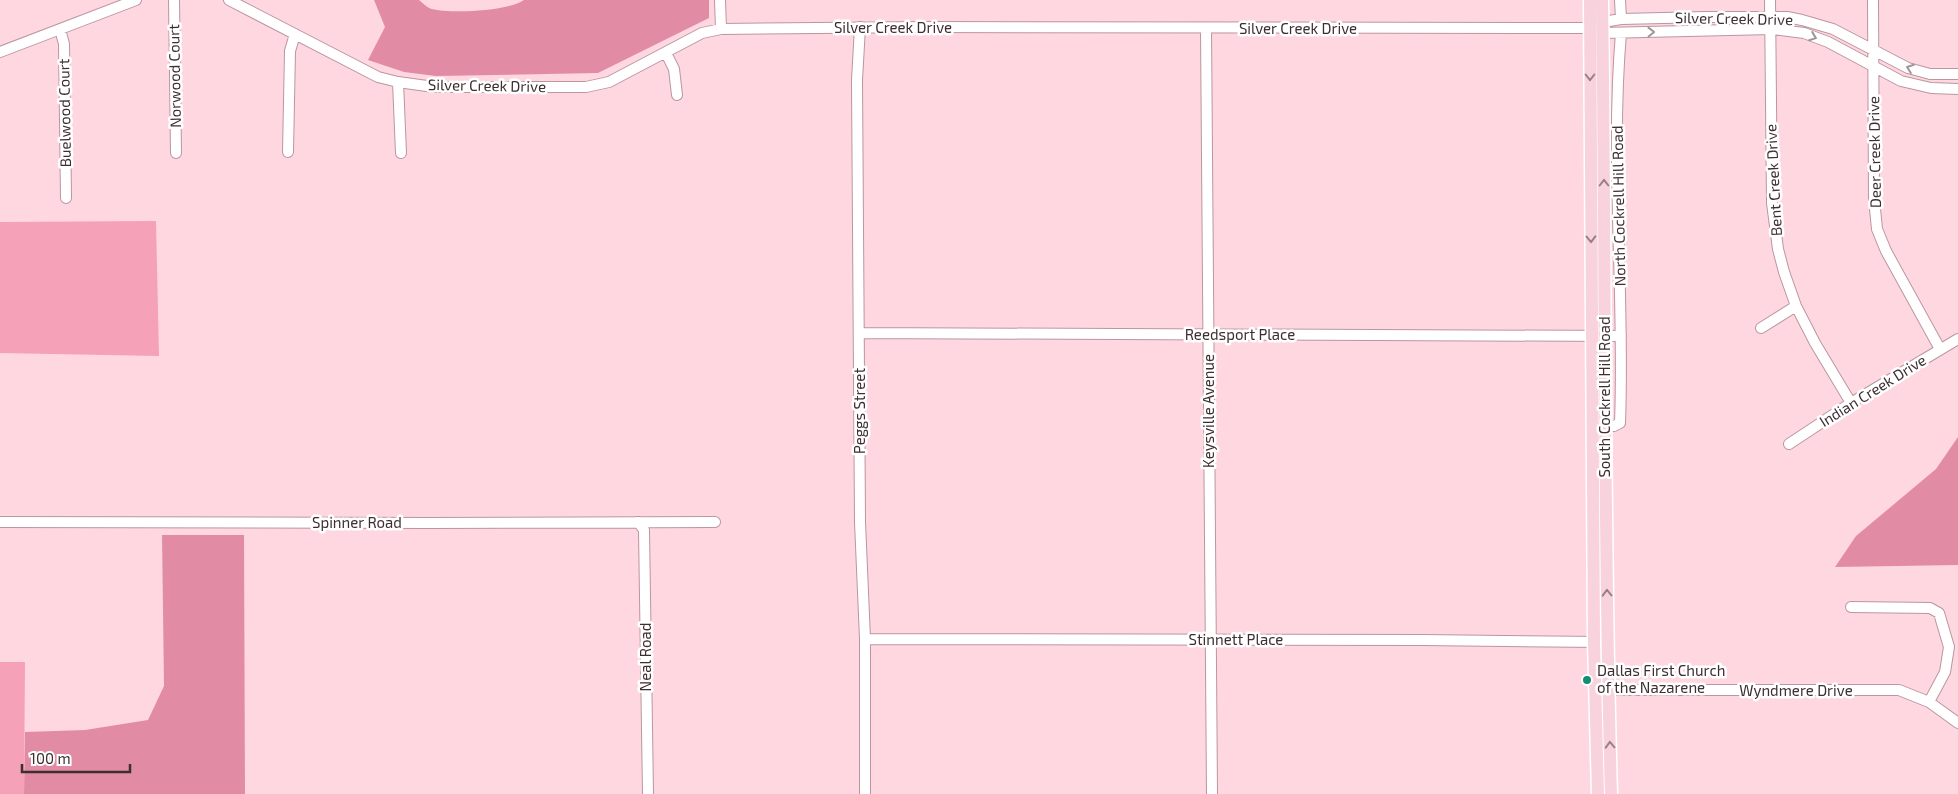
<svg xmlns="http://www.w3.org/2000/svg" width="1958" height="794" font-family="'Exo 2',sans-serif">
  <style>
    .green { fill: #f5a1b8 }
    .forest { fill: #e18ca4 }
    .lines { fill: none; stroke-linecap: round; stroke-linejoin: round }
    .minor-casing { stroke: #bb969f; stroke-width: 12 }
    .major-casing { stroke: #fff; stroke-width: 15 }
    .minor { stroke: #fff; stroke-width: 10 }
    .major { stroke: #f8d2dc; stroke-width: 12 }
    .oneway { stroke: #9e9698 }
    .oneway2 { stroke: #9a8087 }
    .poi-dot { fill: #108d72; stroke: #fff; stroke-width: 2 }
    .labels { text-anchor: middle; stroke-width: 5; stroke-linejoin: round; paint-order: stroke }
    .street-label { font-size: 15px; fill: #3d2e32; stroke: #fff }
    .poi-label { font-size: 15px; fill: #3d2e32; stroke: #fff; text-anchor: start }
  </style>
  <rect width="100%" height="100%" fill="#ffd7e1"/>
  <path class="green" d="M156,221L159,356L0,353V222Z
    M0,662H25L24,794H0Z"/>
  <path class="forest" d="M374,0H419C423,3 427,8 432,9C452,14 508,11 524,0H709V18L598,73L436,76L404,72L368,60L385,27Z
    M1958,437V565L1835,567L1856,536L1936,469Z
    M162,535H244L245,794H24L25,732L85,730L148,720L164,686Z"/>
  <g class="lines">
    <defs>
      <path id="minor" d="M174,0L176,153
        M229,0L378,77L398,82L434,87H586L609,82L702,33L721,29L928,27L1590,28L1603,33L1772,29L1804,33L1828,42L1901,81L1931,88L1958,89
        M720,0L721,29
        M1620,0L1621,19
        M1770,0L1772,203L1778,249L1784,272L1796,306L1815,343L1851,403
        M1873,0L1874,199L1877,229L1886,251L1940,349
        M1596,25L1603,22L1621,19L1705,17H1787L1802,20L1833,29L1908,68L1930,74H1958
        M860,27L857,80L860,522L865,639V794
        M1206,28L1212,794
        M60,29L64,44L66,198
        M0,52L136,0
        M666,53L674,69L677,95
        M398,82L401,153
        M288,152L290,51L295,34
        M1761,328L1796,306
        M859,333L1621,336
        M1604,426H1614L1620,423C1625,293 1610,162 1621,33
        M1789,444L1851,403L1958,339
        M0,522L428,523L715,522
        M638,522L644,530L648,794
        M1851,607L1930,608L1939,613L1949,647L1945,672L1929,702
        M865,639L1422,640L1601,642
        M1601,690H1899L1929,702L1958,723"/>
      <path id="major" d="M1590,0L1594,642L1598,794
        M1602,0C1606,265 1603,529 1611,794"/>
    </defs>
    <use href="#minor" class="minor-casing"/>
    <use href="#major" class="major-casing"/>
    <use href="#minor" class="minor"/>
    <use href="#major" class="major"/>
  </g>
  <defs><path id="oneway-chevron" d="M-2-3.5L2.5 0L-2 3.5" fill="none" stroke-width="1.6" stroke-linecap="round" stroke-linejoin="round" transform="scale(1.25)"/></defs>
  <g class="oneway">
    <use href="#oneway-chevron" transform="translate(1651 32) rotate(-1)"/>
    <use href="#oneway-chevron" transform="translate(1813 37) rotate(21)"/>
    <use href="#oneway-chevron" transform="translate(1910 68) rotate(-160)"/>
  </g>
  <g class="oneway2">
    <use href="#oneway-chevron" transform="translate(1590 77) rotate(90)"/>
    <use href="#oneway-chevron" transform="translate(1604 183) rotate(-90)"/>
    <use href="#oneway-chevron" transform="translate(1591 239) rotate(89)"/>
    <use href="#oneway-chevron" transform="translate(1607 593) rotate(-91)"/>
    <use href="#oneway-chevron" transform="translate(1610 745) rotate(-92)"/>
  </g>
  <circle class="poi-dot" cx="1587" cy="680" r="5"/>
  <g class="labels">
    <g class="street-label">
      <text transform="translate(1734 19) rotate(1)" y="5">Silver Creek Drive</text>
      <text x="893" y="33">Silver Creek Drive</text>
      <text x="1298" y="34">Silver Creek Drive</text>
      <text transform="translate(175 76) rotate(-91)" y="5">Norwood Court</text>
      <text transform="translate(487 86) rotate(1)" y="5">Silver Creek Drive</text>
      <text transform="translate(65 113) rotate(-91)" y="5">Buelwood Court</text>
      <text transform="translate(1875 152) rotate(-91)" y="5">Deer Creek Drive</text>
      <text transform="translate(1774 180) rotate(-93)" y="5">Bent Creek Drive</text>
      <text transform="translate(1619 206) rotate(-91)" y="5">North Cockrell Hill Road</text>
      <text x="1240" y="340">Reedsport Place</text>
      <text transform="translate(1873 391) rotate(-32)" y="5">Indian Creek Drive</text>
      <text transform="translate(1605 397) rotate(-90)" y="5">South Cockrell Hill Road</text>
      <text transform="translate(860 411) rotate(-90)" y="5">Peggs Street</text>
      <text transform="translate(1209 411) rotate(-90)" y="5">Keysville Avenue</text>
      <text x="357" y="528">Spinner Road</text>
      <text x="1236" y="645">Stinnett Place</text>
      <text transform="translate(646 657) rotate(-90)" y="5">Neal Road</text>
      <text x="1796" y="696">Wyndmere Drive</text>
    </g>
    <g class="poi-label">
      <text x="1597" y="676">Dallas First Church<tspan x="1597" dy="17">of the Nazarene</tspan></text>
    </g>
  </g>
  <path d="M22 764v8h108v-8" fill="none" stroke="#3d2e32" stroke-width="2.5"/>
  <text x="30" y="764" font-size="15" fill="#3d2e32" stroke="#ffffff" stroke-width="4" paint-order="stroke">100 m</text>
</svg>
